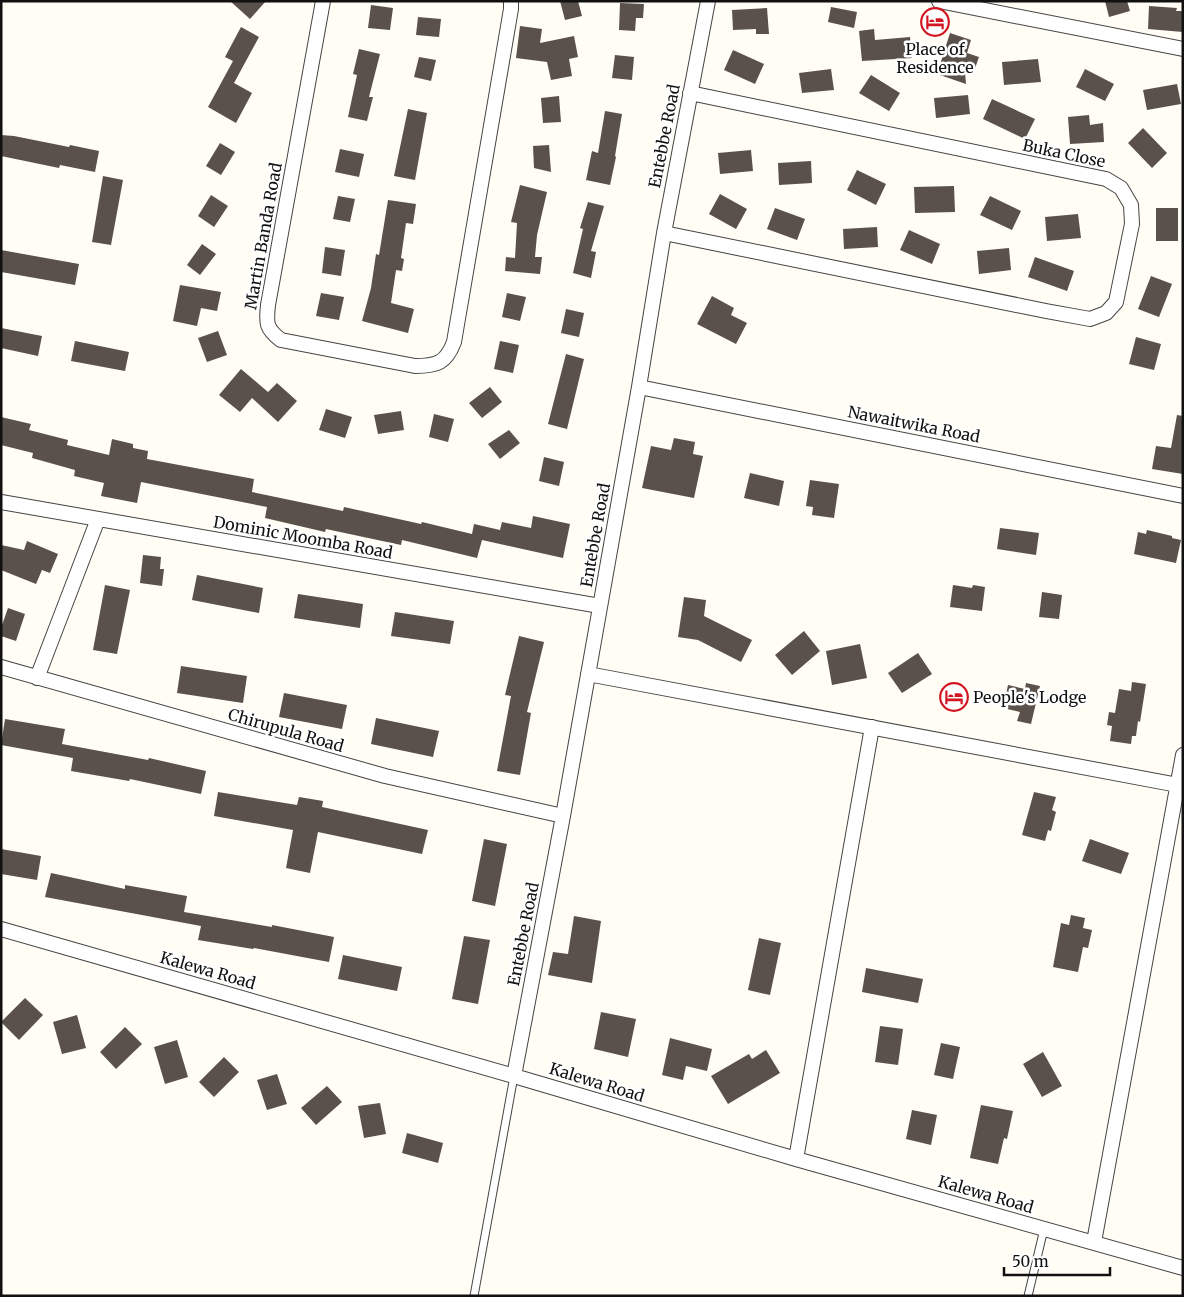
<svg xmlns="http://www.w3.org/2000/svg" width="1184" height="1297" font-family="Merriweather,serif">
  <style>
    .building { fill: #5b514b }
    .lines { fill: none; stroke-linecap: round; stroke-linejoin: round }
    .lane-casing { stroke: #444; stroke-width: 9 }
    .street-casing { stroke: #444; stroke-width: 16 }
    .lane { stroke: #fff; stroke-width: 7 }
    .street { stroke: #fff; stroke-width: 14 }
    .labels { text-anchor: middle; stroke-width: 5; stroke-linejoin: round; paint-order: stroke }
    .poi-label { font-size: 16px; fill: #111; stroke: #fff }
    .street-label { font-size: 16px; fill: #111; stroke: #fff }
  </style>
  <rect width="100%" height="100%" fill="#fffdf4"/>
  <path class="building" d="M230,1H266L250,19Z
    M560,1H578L582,16L565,20Z
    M1105,1H1127L1130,11L1109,17Z
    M620,3L644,4L643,18H636L635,31L619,30Z
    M371,5L393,8L390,30L368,28Z
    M1149,6L1177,8L1176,11H1183V32L1148,29Z
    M831,7L857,12L854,28L828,22Z
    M767,8L769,34H756V29L733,30L732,10Z
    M418,17L441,19L439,37L416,35Z
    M520,26L542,29L540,43L574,36L578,57L569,59L572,76L551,80L547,62L516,58Z
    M241,27L259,37L234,83L252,93L236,123L208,107L233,61L225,57Z
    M874,29L875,40L910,37L912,58L862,61L859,31Z
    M950,33L971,40L967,53L979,57L973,74L965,72L966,84L937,74Z
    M359,49L380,54L369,97H373L367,121L348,117L357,75L353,74Z
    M733,50L764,64L755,84L724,70Z
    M615,55L634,57L632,80L612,78Z
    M419,57L436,60L431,81L414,77Z
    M1038,59L1041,82L1004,85L1002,62Z
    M831,69L834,90L802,93L799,73Z
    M1085,69L1114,84L1105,101L1076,87Z
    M871,75L900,93L889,111L859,93Z
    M1177,84L1181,104L1147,110L1143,90Z
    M968,95L970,114L936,118L934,98Z
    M559,96L561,122L543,123L541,98Z
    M992,99L1035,119L1025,139L983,119Z
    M408,109L427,113L415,180L394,176Z
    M605,111L622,114L615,156L616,157L610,185L586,180L592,151L598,153Z
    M1089,115L1090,125L1103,123L1104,142L1070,144L1068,117Z
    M1143,128L1167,153L1152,168L1128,143Z
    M1,135L14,136L69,147L70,145L99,151L95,172L60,165L59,168L1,156Z
    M220,143L235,152L221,175L206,166Z
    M549,145L551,172L534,168L533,146Z
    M340,149L364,154L359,177L335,172Z
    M751,150L753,171L720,174L718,153Z
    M811,161L812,183L779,185L778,163Z
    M857,170L886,184L876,205L847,190Z
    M103,176L123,180L111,245L92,242Z
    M520,185L547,192L537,235L535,257H542L540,274L505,271L506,257L515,258L517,223L511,222Z
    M954,186L955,212L915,213L914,187Z
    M720,194L747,209L736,229L709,214Z
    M211,195L228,206L214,227L198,216Z
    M338,196L355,199L350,222L333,219Z
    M990,196L1021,211L1012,230L980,215Z
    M388,200L416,204L413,224L406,223L401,258L404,259L402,271L396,270L391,303L414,309L408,333L362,321L371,288L376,254L379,255Z
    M588,202L604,206L591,251L596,252L591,278L573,273L583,229L580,228Z
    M775,208L805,219L797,240L767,229Z
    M1156,208H1178V241H1156Z
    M1078,214L1081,238L1047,241L1045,217Z
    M877,227L878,247L844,249L843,229Z
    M909,230L940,244L932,264L900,250Z
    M202,244L216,254L200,275L187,265Z
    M325,247L345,250L341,276L322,273Z
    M1009,248L1011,270L979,274L977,251Z
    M1,250L79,264L75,285L1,272Z
    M1035,257L1074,271L1067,291L1028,277Z
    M1151,276L1172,284L1159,317L1138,309Z
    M180,285L221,292L217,311L201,308L197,326L173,321Z
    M321,293L344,297L339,320L316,316Z
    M507,293L526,297L520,321L502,317Z
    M712,296L734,308L731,315L747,323L736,344L697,324Z
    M566,309L584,313L579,337L561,333Z
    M1,328L42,336L38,356L1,348Z
    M218,331L227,355L207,362L198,338Z
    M1136,337L1161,344L1154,370L1129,364Z
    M75,341L129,352L125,371L71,361Z
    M500,341L519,345L513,373L494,369Z
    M566,354L584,359L567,429L548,424Z
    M241,369L268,392L277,383L297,401L278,422L252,398L240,412L219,395Z
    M490,387L502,402L482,418L469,403Z
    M326,409L352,417L345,438L319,430Z
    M401,411L404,430L378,434L374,415Z
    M434,414L454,419L448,442L429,437Z
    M1177,415L1183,416V474L1152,469L1156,446L1171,448Z
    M1,417L31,424L29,430L68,440L67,445L109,455L112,439L133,444V448L148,451L147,459L254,479L252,492L343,511L344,507L421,524L422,522L472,534L474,524L500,530L502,522L531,528L533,516L570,524L563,558L482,540L477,558L402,540L401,545L326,529L325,532L265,518L267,507L141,482L137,503L101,496L104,483L74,476L75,470L32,458L33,453L1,445Z
    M509,430L520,443L500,459L488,444Z
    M674,438L695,442L693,454L703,456L694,498L642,488L651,446L671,450Z
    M544,457L564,462L559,486L539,481Z
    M750,473L784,481L779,506L744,498Z
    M810,480L839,484L834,518L812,515L813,507L806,506Z
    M1000,528L1039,533L1036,555L997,549Z
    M1147,530L1172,536V538L1181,540L1176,563L1134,554L1138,532L1146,534Z
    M27,541L58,554L50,573L42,570L36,584L1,570V545L24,550Z
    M143,555L161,557L160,569H164L162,586L140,583Z
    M197,575L263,588L259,613L192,600Z
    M105,585L130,590L117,654L93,650Z
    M953,585L972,588L973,585L985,587L982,611L950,607Z
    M1042,592L1062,595L1059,619L1039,617Z
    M298,594L363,604L360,628L294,618Z
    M684,597L706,600L704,616L752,640L741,662L698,640L678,637Z
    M8,608L25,614L16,641L1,636V628Z
    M395,612L454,621L450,644L391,636Z
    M804,631L820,651L792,675L775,655Z
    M519,636L544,642L527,712L531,713L520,775L497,771L511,696L505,695Z
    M860,644L867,678L832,685L826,651Z
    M918,653L932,674L902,693L888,673Z
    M181,666L247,676L243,703L177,693Z
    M1132,682L1146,684L1140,722L1138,721L1136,736H1132L1131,744L1110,741L1112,726L1107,725L1109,712L1115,713L1119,689L1131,691Z
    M1026,683L1040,686L1031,724L1017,721L1020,712L1003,708L1008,685L1025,689Z
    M284,693L347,705L342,729L279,717Z
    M376,718L439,731L433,757L371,744Z
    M5,719L65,729L62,744L148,760L149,758L206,771L201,794L130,779L129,781L71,771L73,758L1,745Z
    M218,792L297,805L299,797L323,801L322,807L428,830L422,854L318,832L310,873L286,868L293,830L214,816Z
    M1034,792L1056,797L1052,810L1056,812L1051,831L1048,830L1045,841L1022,835Z
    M484,839L507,844L495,906L472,901Z
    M1090,839L1129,853L1121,874L1082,861Z
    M1,849L41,856L37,880L1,874Z
    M51,873L125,889V885L187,896L184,912L272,927V925L334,937L329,962L254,948L253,949L198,940L201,926L45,897Z
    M1071,915L1085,918L1083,928L1092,930L1088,948L1083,947L1078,972L1053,967L1061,923L1069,925Z
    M574,916L601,921L592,983L548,975L553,952L568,954Z
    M464,936L490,940L478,1004L452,999Z
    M759,938L781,943L770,995L748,990Z
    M343,955L402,967L397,991L338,979Z
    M866,968L923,979L918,1003L862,992Z
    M25,998L43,1015L19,1040L1,1022Z
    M601,1012L636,1019L628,1057L594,1049Z
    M77,1015L86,1048L62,1054L53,1022Z
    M880,1026L903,1029L898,1065L875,1062Z
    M125,1027L142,1044L116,1069L100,1052Z
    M670,1038L712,1049L707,1071L686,1066L683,1080L662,1075Z
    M177,1040L188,1077L165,1084L154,1047Z
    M941,1043L960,1047L953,1079L934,1075Z
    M766,1050L780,1073L728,1104L711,1076L749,1054L752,1059Z
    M1043,1052L1062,1086L1042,1097L1023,1064Z
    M224,1057L239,1072L214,1097L199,1082Z
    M277,1074L287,1104L267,1110L257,1080Z
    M327,1086L342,1102L316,1125L301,1108Z
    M380,1103L386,1134L364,1138L358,1106Z
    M981,1105L1013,1111L1007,1139L1004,1138L998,1164L970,1158Z
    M912,1110L937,1115L931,1145L906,1139Z
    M407,1133L443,1143L438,1163L402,1153Z"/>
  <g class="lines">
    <defs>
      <path id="lane" d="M474,1296L514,1076
        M1028,1296L1044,1229"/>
      <path id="street" d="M323,1L268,305C266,323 266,329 281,340L415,366C437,366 446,363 454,342L511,9V1
        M939,1L1183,49
        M664,233L1046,311L1090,319L1106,313L1116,302L1132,224L1131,205L1121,188L1106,179L690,93
        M639,387L1183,496
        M1,502L600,606
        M1,667L385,776L563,816
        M588,674L1183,786
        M37,678L98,519
        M1,929L514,1076L796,1159L1183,1268
        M514,1076L563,816L639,387L664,233L708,1
        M796,1159L872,727
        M1094,1242L1183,755"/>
    </defs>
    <use href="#lane" class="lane-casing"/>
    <use href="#street" class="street-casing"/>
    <use href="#lane" class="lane"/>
    <use href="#street" class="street"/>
  </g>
  <defs>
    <symbol id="hotel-ring" viewBox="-11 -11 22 22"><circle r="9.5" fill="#fff" stroke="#d21723" stroke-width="1.5"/><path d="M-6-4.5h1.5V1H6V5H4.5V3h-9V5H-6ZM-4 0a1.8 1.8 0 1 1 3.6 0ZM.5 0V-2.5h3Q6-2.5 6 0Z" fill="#d21723"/></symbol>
  </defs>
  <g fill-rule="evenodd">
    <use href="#hotel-ring" x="919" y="6" width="32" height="32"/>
    <use href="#hotel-ring" x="938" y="681" width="32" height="32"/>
  </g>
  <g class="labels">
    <g class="poi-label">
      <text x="935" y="55">Place of<tspan x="935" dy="18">Residence</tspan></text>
      <text x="973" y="703" text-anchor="start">People's Lodge</text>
    </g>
    <g class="street-label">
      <text transform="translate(664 136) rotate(-79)" y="6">Entebbe Road</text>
      <text transform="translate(1064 153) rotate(12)" y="6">Buka Close</text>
      <text transform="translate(263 236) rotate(-80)" y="6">Martin Banda Road</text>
      <text transform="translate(914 424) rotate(11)" y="6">Nawaitwika Road</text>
      <text transform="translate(595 535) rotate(-80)" y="6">Entebbe Road</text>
      <text transform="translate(303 537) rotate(10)" y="6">Dominic Moomba Road</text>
      <text transform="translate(286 730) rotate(16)" y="6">Chirupula Road</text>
      <text transform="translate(523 934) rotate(-79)" y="6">Entebbe Road</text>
      <text transform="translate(208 970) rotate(16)" y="6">Kalewa Road</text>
      <text transform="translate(597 1082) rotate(17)" y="6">Kalewa Road</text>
      <text transform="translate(986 1194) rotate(16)" y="6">Kalewa Road</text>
    </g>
  </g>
  <rect width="1184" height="1297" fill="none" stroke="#111111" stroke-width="5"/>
  <path d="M1004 1267v8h106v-8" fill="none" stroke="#111111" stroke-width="2.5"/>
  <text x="1012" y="1267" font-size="15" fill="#111111" stroke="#ffffff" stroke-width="4" paint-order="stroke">50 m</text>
</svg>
